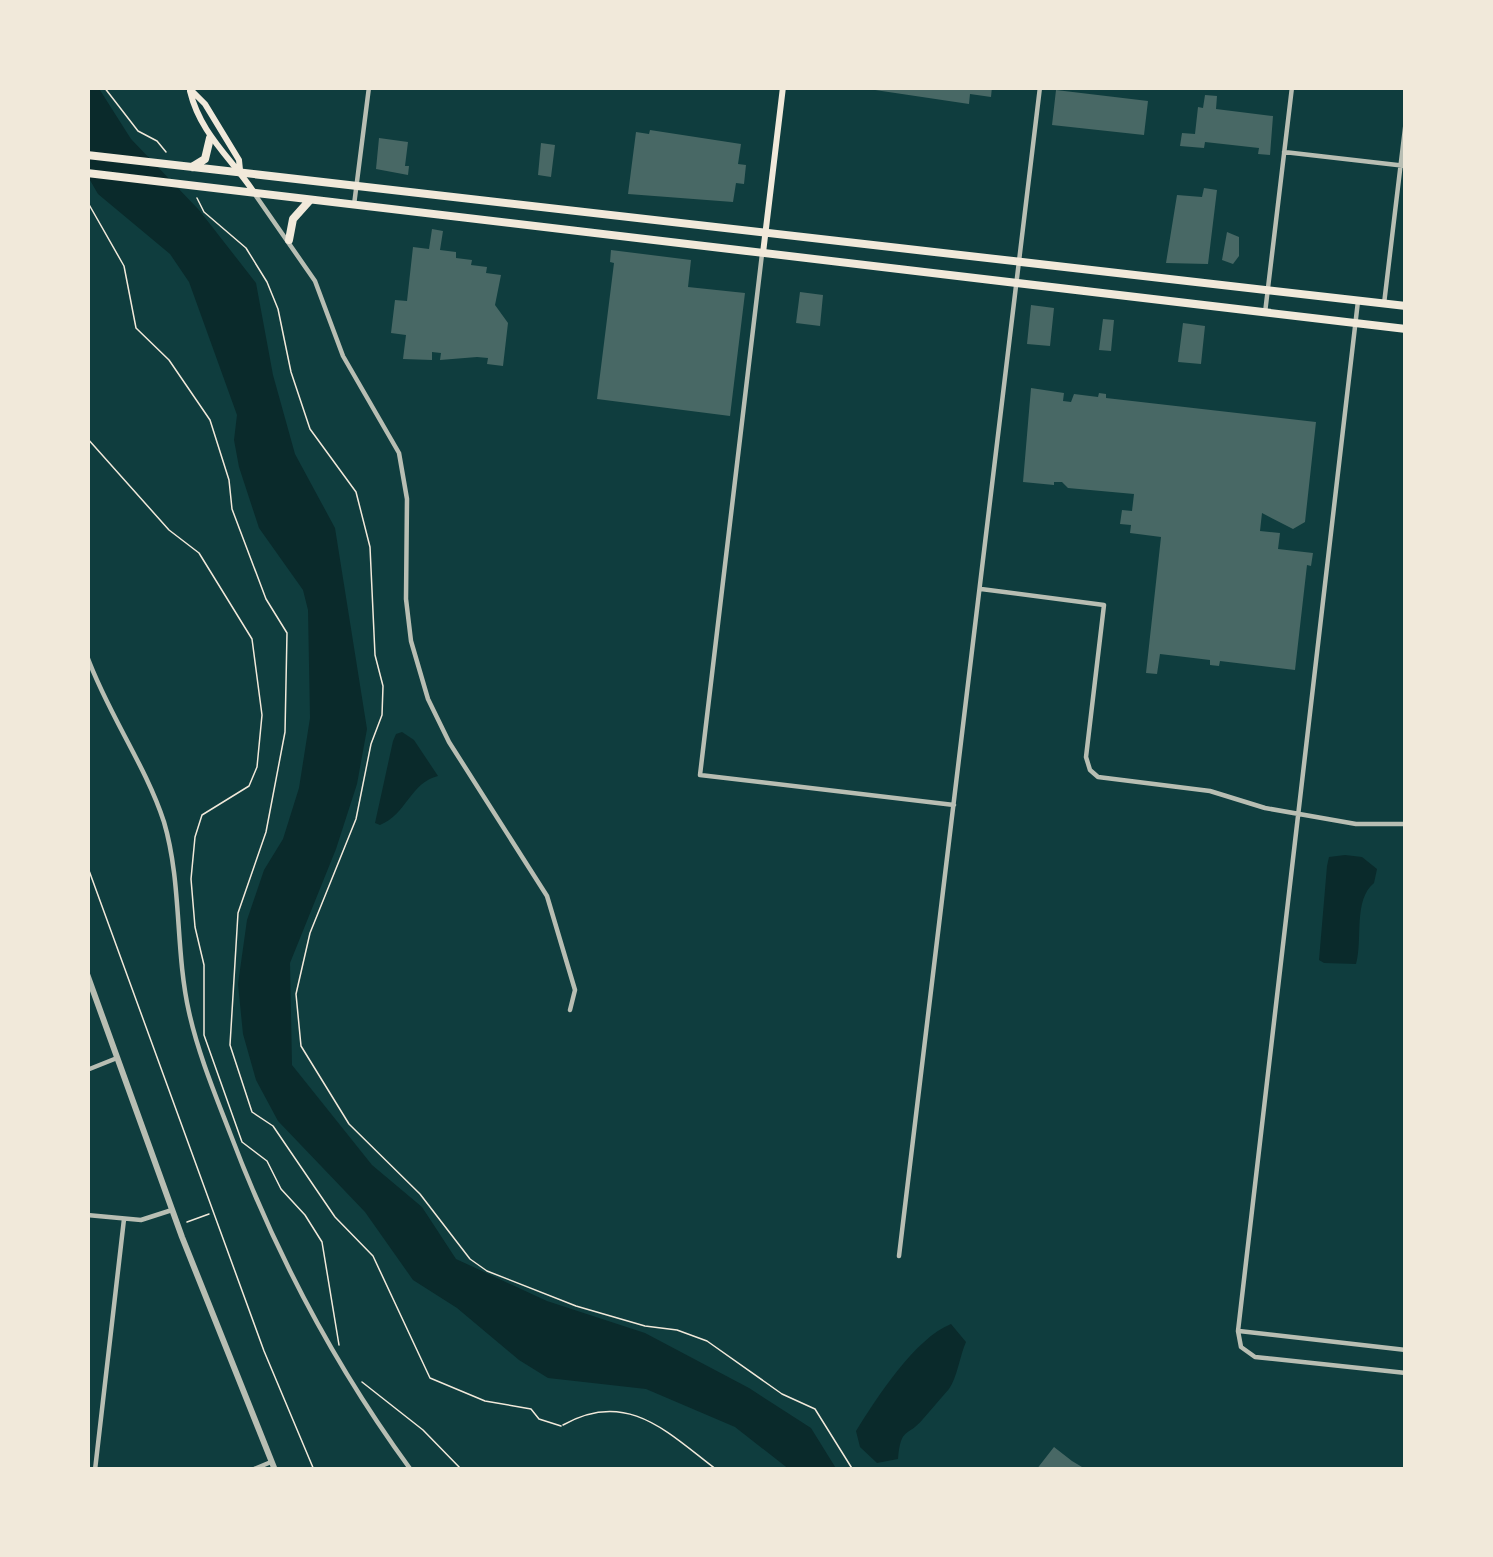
<svg xmlns="http://www.w3.org/2000/svg" width="1493" height="1557" font-family="'Libre Baskerville',serif">
  <style>
    .water { fill: #0a2a2b }
    .building { fill: #486865 }
    .lines { fill: none; stroke-linecap: round; stroke-linejoin: round }
    .path { stroke: #f1e9da; stroke-width: 1.5 }
    .minor { stroke: #b8beb3; stroke-width: 4.5 }
    .tertiary { stroke: #b8beb3; stroke-width: 6 }
    .secondary { stroke: #f1e9da; stroke-width: 6 }
    .primary { stroke: #f1e9da; stroke-width: 8 }
  </style>
  <rect width="100%" height="100%" fill="#0f3d3e"/>
  <path class="water" d="M87,87H98L131,139L199,210L256,283L273,375L295,454L335,528L367,729L357,784L336,849L290,963L292,1065L372,1165L422,1207L456,1259L547,1301L645,1333L749,1388L811,1428L837,1470H790L735,1427L646,1389L548,1378L519,1360L457,1308L413,1280L365,1212L278,1121L256,1080L243,1034L238,984L247,920L264,870L283,839L299,788L310,718L308,610L303,590L259,528L239,467L234,440L237,415L189,282L170,254L98,194L87,175Z
    M402,732L414,740L438,776C411,782 406,815 380,825L375,823L393,741L396,734Z
    M1345,855L1362,857L1377,869L1374,883C1353,900 1363,939 1356,964L1324,963L1319,960L1327,866L1329,857Z
    M951,1324L966,1342C960,1355 957,1378 949,1389C941,1398 931,1410 923,1419C907,1438 901,1426 898,1459L877,1463L860,1447L856,1431C876,1399 915,1338 951,1324Z"/>
  <path class="building" d="M855,87H992L991,97L970,94L969,104Z
    M1056,90L1148,101L1144,135L1052,125Z
    M1205,95L1217,96L1216,109L1273,116L1270,155L1258,154L1259,148L1205,142L1204,148L1180,146L1182,133L1195,134L1198,107L1203,108Z
    M650,130L741,144L738,164L746,165L744,184L736,183L733,202L628,194L636,132L649,134Z
    M379,138L408,142L405,166H409L408,175L376,169Z
    M541,143L555,145L551,177L538,175Z
    M1204,188L1217,190L1208,264L1166,263L1177,195L1202,197Z
    M432,229L443,231L440,250L456,252V258L472,260L471,265L487,267L486,273L501,275L495,305L508,323L503,366L487,364L488,358L477,357L440,360L441,353L432,352V360L403,359L406,335L391,333L395,300L407,301L413,247L429,249Z
    M1227,232L1239,237V256L1233,264L1222,260Z
    M611,250L691,260L688,287L745,293L730,416L597,399L614,263L610,262Z
    M800,292L823,295L820,326L796,323Z
    M1031,305L1054,308L1050,346L1027,344Z
    M1103,319L1114,320L1111,351L1099,350Z
    M1183,323L1205,326L1201,364L1178,362Z
    M1031,388L1064,393L1063,401L1071,402L1074,394L1098,397L1099,393L1106,394V398L1316,422L1305,522L1293,529L1262,513L1260,531L1280,533L1278,549L1313,553L1311,566L1307,565L1295,670L1220,661L1219,666L1210,665V660L1160,654L1157,674L1146,673L1161,537L1130,533L1131,525L1120,524L1122,510L1132,511L1134,494L1068,488L1062,482H1054V485L1023,482Z
    M1054,1447L1072,1461L1087,1470H1036Z"/>
  <g class="lines">
    <path class="path" d="M104,87L138,131L157,141L166,152
      M197,198L204,212L246,248L267,282L278,309L291,372L310,429L356,492L370,547L375,655L383,686L382,715L371,744L356,819L310,933L296,994L301,1046L349,1124L420,1194L470,1259L487,1271L576,1306L645,1326L677,1330L707,1341L782,1394L815,1409L853,1470
      M87,201L124,266L136,328L169,360L210,420L229,480L232,509L266,599L287,633L285,732L266,832L238,913L230,1045L252,1112L273,1126L335,1217L373,1256L430,1378L485,1401L531,1409L539,1419L561,1426
      M87,438L169,530L199,553L252,639L262,715L257,767L249,786L202,815L195,837L191,879L195,927L204,965V1035L242,1142L267,1161L281,1189L305,1215L322,1242L339,1345
      M87,865L264,1351L314,1470
      M187,1222L209,1214
      M362,1382L423,1430L462,1470
      M563,1425C628,1388 669,1434 717,1470"/>
    <path class="minor" d="M1284,152L1406,166
      M256,196L315,281L343,356L399,453L407,499L406,599L411,641L428,699L449,742L547,896L575,990L570,1010
      M354,205L369,87
      M762,254L700,775L954,805
      M1358,301L1238,1331L1241,1347L1255,1357L1406,1373
      M1384,304L1406,120
      M1265,313L1292,87
      M981,589L1104,605L1086,757L1090,770L1098,777L1210,791L1265,808L1356,824H1406
      M87,656C108,714 145,764 164,822C182,883 175,950 189,1012C198,1053 215,1094 230,1133C276,1255 334,1365 411,1470
      M87,1070L117,1058
      M87,1215L141,1220L172,1210
      M899,1256L1040,87
      M1239,1331L1406,1350
      M95,1470L124,1219
      M252,1470L271,1462"/>
    <path class="tertiary" d="M87,974L182,1237L275,1470"/>
    <path class="secondary" d="M188,87L205,104L239,160L240,170
      M190,91C200,133 230,157 253,191
      M763,253L783,87"/>
    <path class="primary" d="M87,155L1406,306
      M192,167L205,159L210,138
      M87,173L1406,329
      M289,240L293,219L310,200"/>
  </g>
  <rect width="1493" height="1557" fill="none" stroke="#f1e9da" stroke-width="180"/>
</svg>
